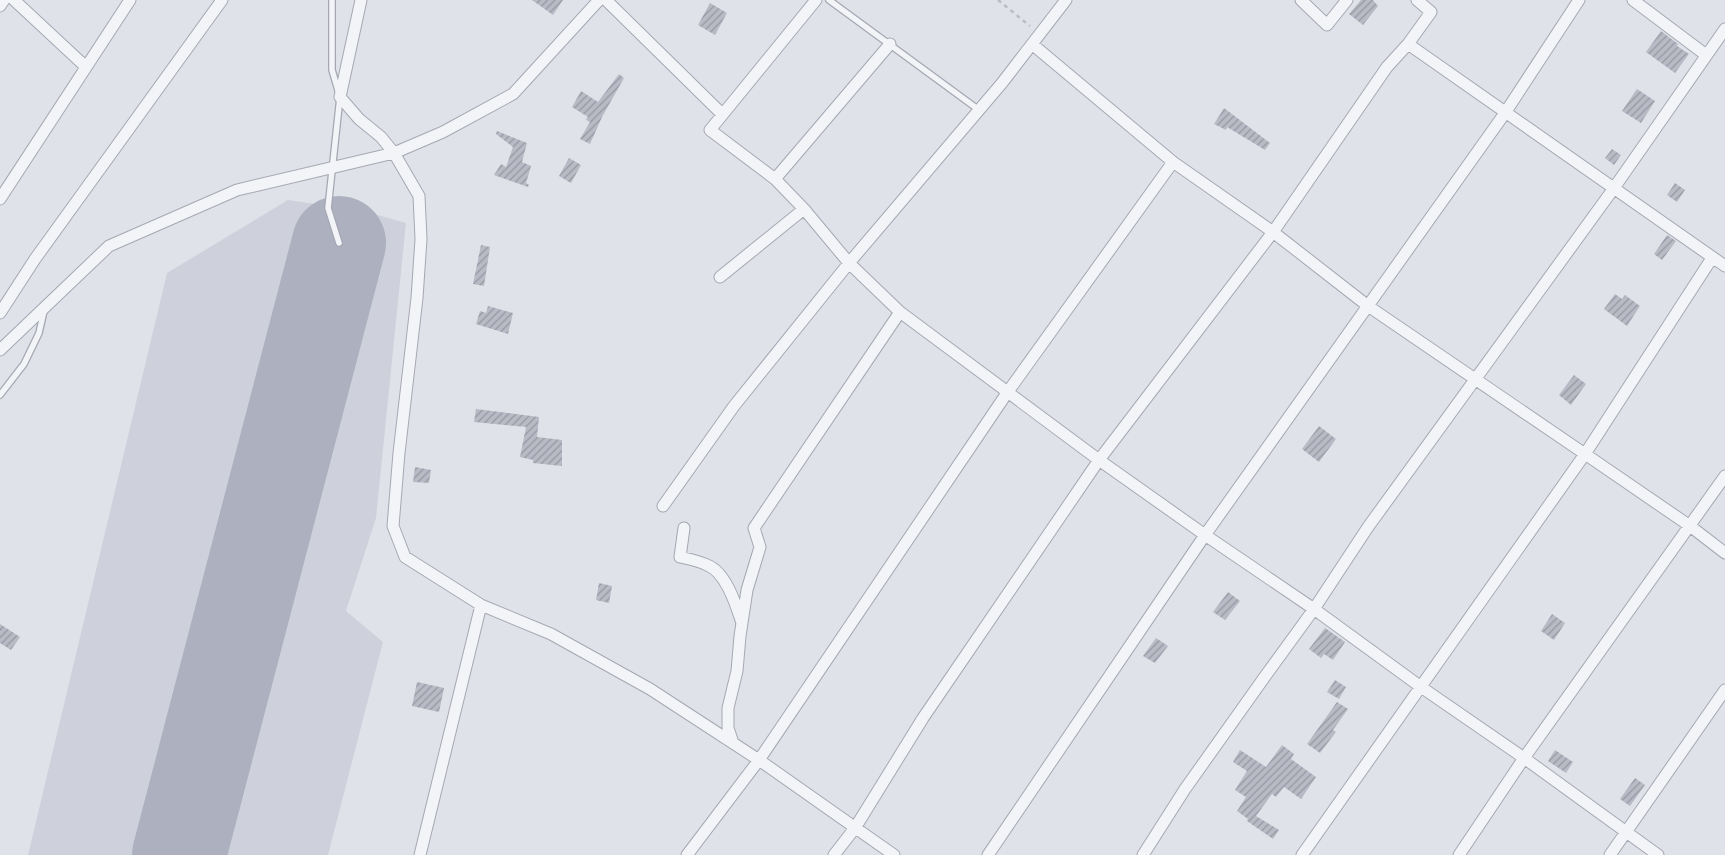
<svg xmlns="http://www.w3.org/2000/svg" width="1725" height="855" font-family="'Work Sans',sans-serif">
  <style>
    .built { fill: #ced1db }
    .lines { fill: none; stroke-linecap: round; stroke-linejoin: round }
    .runway { stroke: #adb0be; stroke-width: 94 }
    .building { fill: url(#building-hatch) }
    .lane-casing { stroke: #a5a8b3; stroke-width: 8 }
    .street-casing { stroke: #a5a8b3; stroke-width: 13 }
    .path { stroke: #babdc4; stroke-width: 2.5; stroke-dasharray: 4 4; stroke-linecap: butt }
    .lane { stroke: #f3f4f7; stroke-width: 5.5 }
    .street { stroke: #f3f4f7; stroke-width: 11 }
  </style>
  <defs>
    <pattern id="building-hatch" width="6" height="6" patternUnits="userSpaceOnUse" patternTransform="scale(1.25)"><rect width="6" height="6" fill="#b8bbc5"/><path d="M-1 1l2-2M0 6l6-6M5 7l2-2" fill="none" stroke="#9698a1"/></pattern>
  </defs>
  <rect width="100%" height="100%" fill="#e0e2e9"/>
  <path class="built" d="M288,200L363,211L406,223L376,518L346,611L383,642L328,855H28L167,273Z"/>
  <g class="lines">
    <path class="runway" d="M179,855L339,243"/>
  </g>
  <path class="building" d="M532,0H563L553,15Z
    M1361,0H1373L1378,6L1363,25L1349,14Z
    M710,3L727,13L715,35L698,25Z
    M1661,31L1678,44L1677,46L1689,54L1675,73L1646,52Z
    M619,74L624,78L602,117L590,144L580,139L590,122L586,120L588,117L572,107L581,91L598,102Z
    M1637,89L1655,101L1641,123L1622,111Z
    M1224,108L1270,143L1265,150L1227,127L1226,130L1214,124Z
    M497,131L527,143L522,162L531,166L526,183L529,185L528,187L494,175L501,164L506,167L513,147L496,134Z
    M1612,149L1621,155L1614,165L1605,158Z
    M569,158L581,165L571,183L559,176Z
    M1675,183L1685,190L1677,202L1667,195Z
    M1667,235L1676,241L1662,260L1654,254Z
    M481,245L490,247L484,286L473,284Z
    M1615,294L1622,299L1625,295L1640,306L1627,326L1604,309Z
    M488,306L513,313L508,334L476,324L480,311L486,313Z
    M1574,375L1586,384L1571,405L1559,395Z
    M476,409L539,417L537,437L562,440V466L533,463V460L520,457L526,427L474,422Z
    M1319,426L1336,439L1319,462L1302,449Z
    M415,467L431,470L429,483L413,482Z
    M599,583L612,586L609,603L596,600Z
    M1228,592L1240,601L1225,620L1213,612Z
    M1552,614L1565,623L1554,640L1541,631Z
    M0,624L20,637L11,650L0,643Z
    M1325,628L1345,642L1333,660L1324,654L1321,658L1309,649Z
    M1156,638L1168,646L1155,663L1143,656Z
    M1335,680L1346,687L1339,699L1327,692Z
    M417,682L444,688L439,712L412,706Z
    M1337,702L1348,709L1333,730L1336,732L1320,753L1307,744Z
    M1282,745L1294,754L1291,759L1316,777L1301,799L1284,787L1276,797L1272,794L1256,816L1279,830L1273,839L1247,821L1248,819L1237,811L1246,797L1235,790L1247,771L1233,762L1240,750L1266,767Z
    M1555,750L1573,762L1566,773L1548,761Z
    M1635,778L1645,785L1630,806L1620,799Z"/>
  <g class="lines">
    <defs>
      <path id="lane" d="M332,0V70L340,97L328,208L339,243
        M829,0L979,110
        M0,395L24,364L39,333L44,311"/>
      <path id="street" d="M14,0L86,67
        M361,0L340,97L359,119L381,137L394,153L419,196L421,239L417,298L399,453L393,526L405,557L481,605L551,634L650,689L759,760L894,855
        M606,0L722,114
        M816,0L710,130L775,179L804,209L849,263L900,312L1099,460L1205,535L1314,609L1421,687L1524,758L1658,855
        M1301,0L1327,25L1347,0
        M1417,0L1431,12L1408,44L1725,266
        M1633,0L1706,55
        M0,6L4,0
        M1032,44L1173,162L1273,232L1368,306L1585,454L1690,526L1725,553
        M775,179L890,44
        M0,199L130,0
        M720,277L804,209
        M0,313L35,259L222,0
        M0,350L109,246L237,190L394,153L443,132L513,94L599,0
        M663,506L734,406L849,263L1002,83L1066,0
        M684,528L680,557C689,559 699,561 707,565C726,572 736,605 742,623
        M733,743L728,728V708L737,671L740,636L747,590L760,547L754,528L900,312
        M420,855L481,605
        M687,855L759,760L1007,393L1173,162
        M834,855L855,828L923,718L1099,460L1273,232L1387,67L1408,44
        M988,855L1205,535L1505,113L1579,0
        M1143,855L1185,789L1266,675L1314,609L1368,527L1614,188L1725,29
        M1302,855L1585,454L1712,258
        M1459,855L1524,758L1725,476
        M1610,855L1725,690"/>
    </defs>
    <use href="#lane" class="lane-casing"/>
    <use href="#street" class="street-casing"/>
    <path class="path" d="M998,0L1030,26"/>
    <use href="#lane" class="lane"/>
    <use href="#street" class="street"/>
  </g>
</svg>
